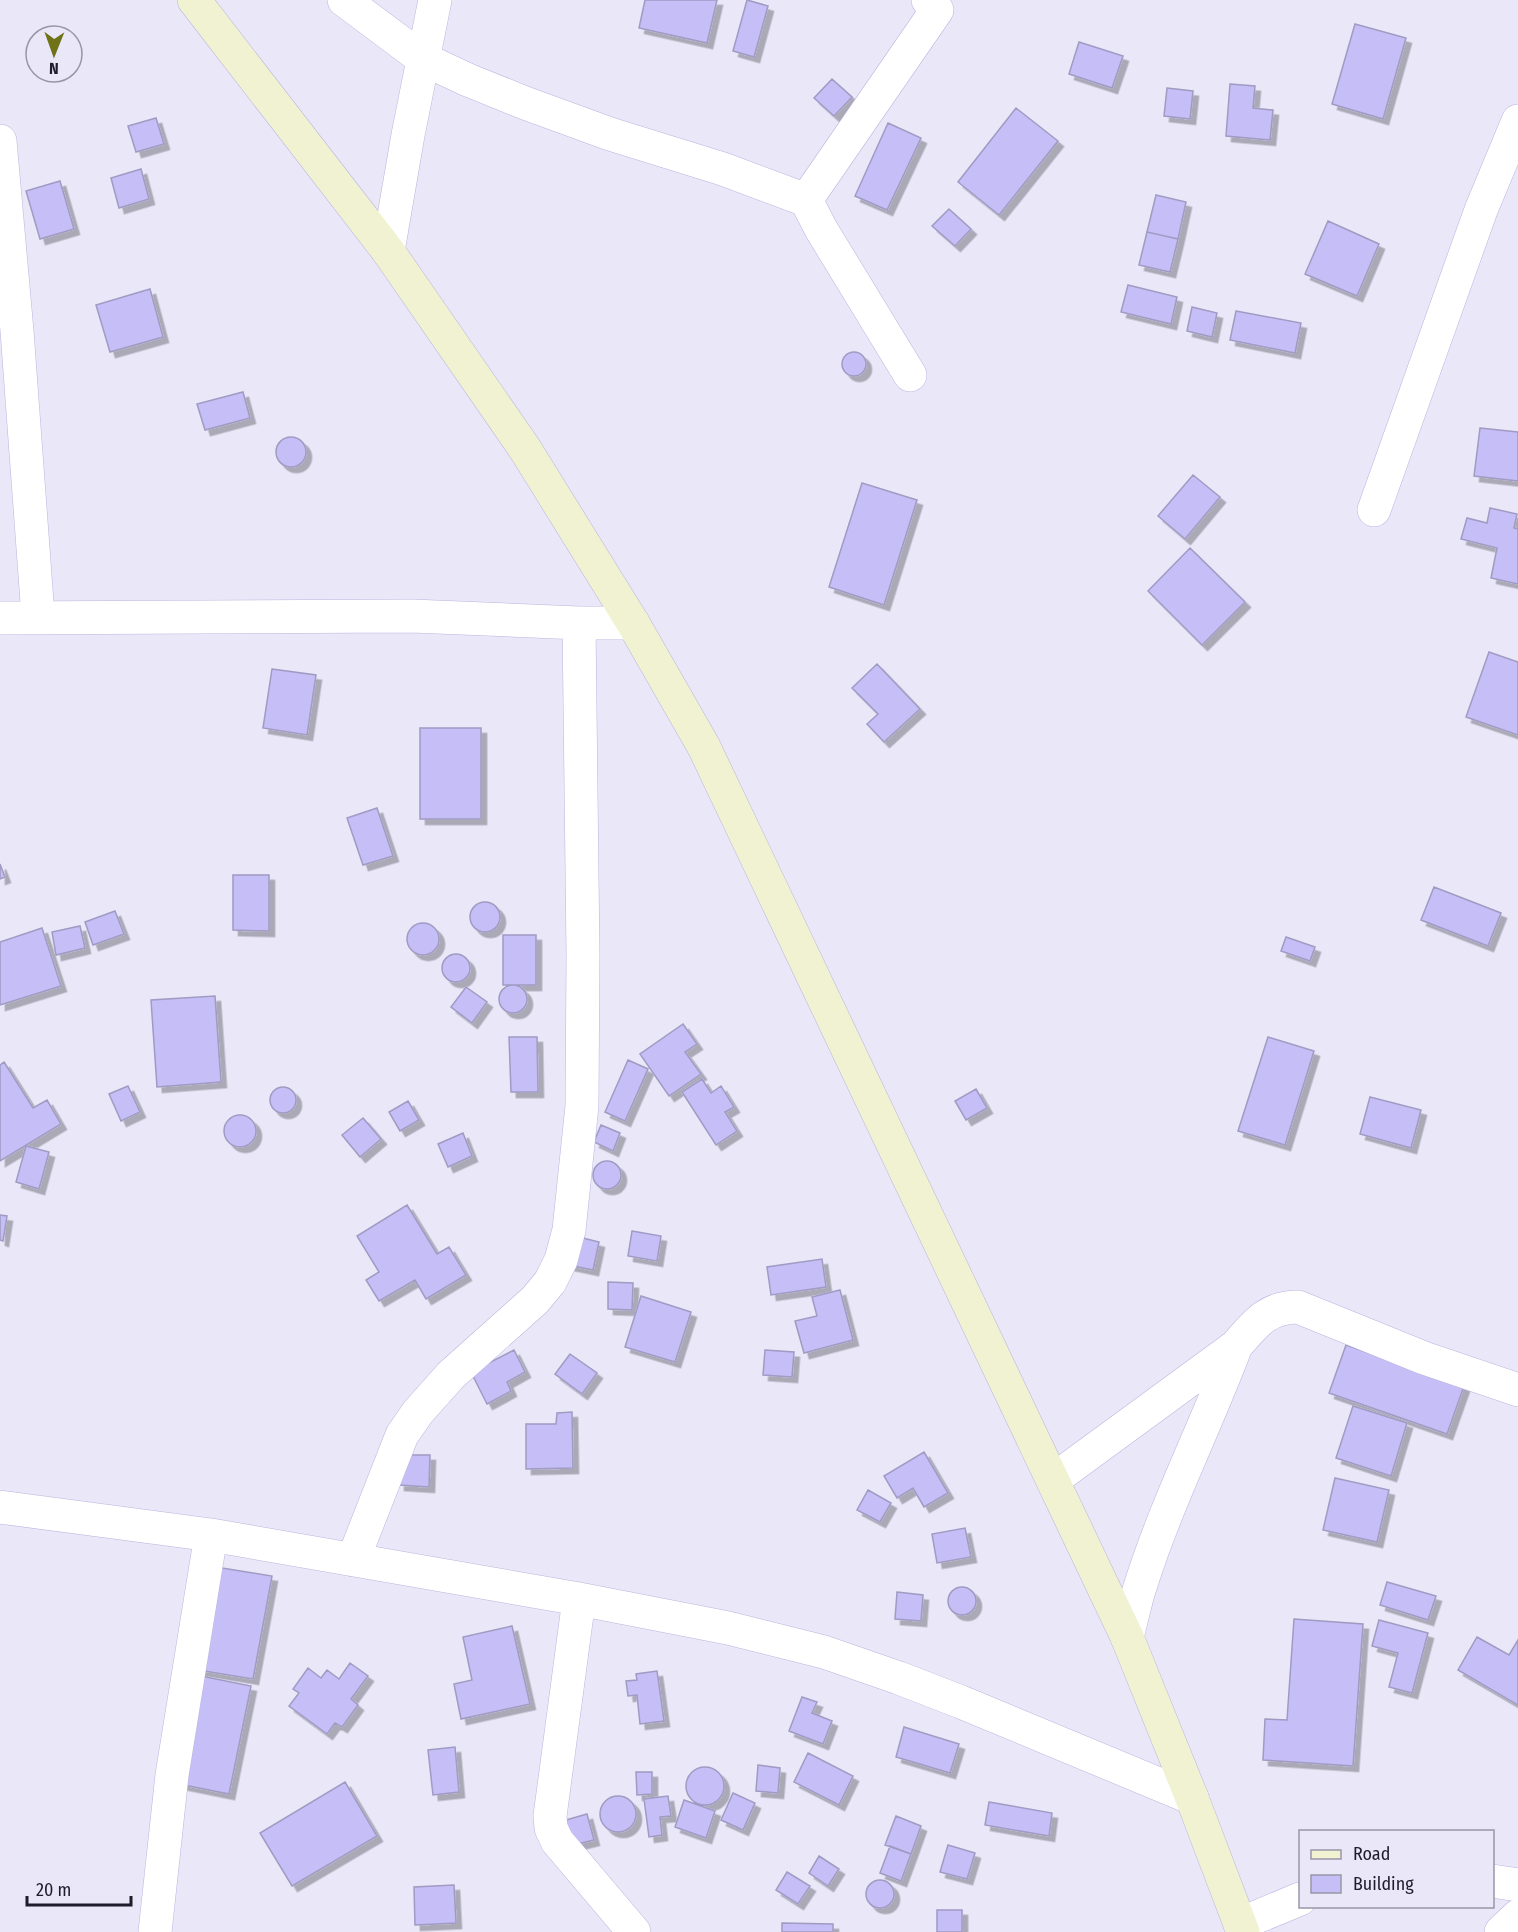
<svg xmlns="http://www.w3.org/2000/svg" width="1518" height="1932" font-family="'Fira Sans Condensed',sans-serif">
  <style>
    .building { fill: #c6bef6; stroke: #a09bc3; stroke-width: 1.5; filter: url(#shadow) }
    .lines { fill: none; stroke-linecap: round; stroke-linejoin: round }
    .street-casing { stroke: #bbb5de; stroke-width: 34 }
    .secondary-casing { stroke: #bbb5de; stroke-width: 34 }
    .street { stroke: #fff; stroke-width: 33 }
    .secondary { stroke: #f1f2d1; stroke-width: 33 }
  </style>
  <defs>
    <filter id="shadow"><feDropShadow dx="5.5" dy="5.5" stdDeviation="0" flood-color="#0004"/></filter>
  </defs>
  <rect width="100%" height="100%" fill="#e9e7f8"/>
  <path class="building" d="M645,0H717L707,43L639,28Z
    M747,0L768,6L754,57L733,51Z
    M1355,24L1406,38L1383,119L1332,104Z
    M1079,42L1123,56L1112,88L1069,74Z
    M832,79L852,97L834,116L814,98Z
    M1230,84L1255,86L1253,108L1273,110L1270,140L1226,136Z
    M1167,88L1193,91L1190,119L1164,116Z
    M1016,108L1058,141L999,215L958,182Z
    M156,118L164,144L136,152L128,126Z
    M888,123L921,138L887,210L855,196Z
    M141,169L149,199L119,208L111,178Z
    M60,181L74,229L40,239L26,191Z
    M1156,195L1186,202L1178,239L1147,232Z
    M949,209L971,229L955,246L932,226Z
    M1328,221L1379,244L1357,296L1305,274Z
    M1147,232L1178,239L1170,272L1139,265Z
    M1128,285L1177,297L1171,324L1121,312Z
    M150,289L163,337L110,352L96,305Z
    M1192,307L1217,313L1212,337L1187,331Z
    M1236,311L1301,323L1295,353L1230,340Z
    M842 364a12 12 0 1 1 24 0a12 12 0 1 1-24 0Z
    M243,392L250,418L205,430L197,404Z
    M1480,428L1518,432V481L1474,476Z
    M276 452a15 15 0 1 1 30 0a15 15 0 1 1-30 0Z
    M1193,475L1220,497L1185,539L1158,516Z
    M862,483L917,500L884,605L829,587Z
    M1490,508L1517,514L1514,528L1518,529V584L1491,578L1497,548L1461,539L1467,518L1487,523Z
    M1190,548L1245,602L1202,645L1148,591Z
    M1489,652L1518,662V735L1466,717Z
    M877,664L920,709L884,742L867,724L878,714L852,688Z
    M272,669L316,675L307,735L263,728Z
    M420,728H481V819H420Z
    M377,808L393,856L363,865L347,818Z
    M0,864L5,877L0,879Z
    M233,875H269V931L233,930Z
    M1434,887L1501,913L1488,946L1421,920Z
    M470 917a15 15 0 1 1 30 0a15 15 0 1 1-30 0Z
    M115,911L124,934L93,945L85,922Z
    M407 939a16 16 0 1 1 32 0a16 16 0 1 1-32 0Z
    M80,926L85,948L56,955L52,932Z
    M42,928L61,986L0,1005V942Z
    M503,935H536V985H503Z
    M1286,937L1315,947L1310,961L1281,951Z
    M442 968a14 14 0 1 1 28 0a14 14 0 1 1-28 0Z
    M499 999a14 14 0 1 1 28 0a14 14 0 1 1-28 0Z
    M466,987L487,1002L472,1023L451,1007Z
    M215,996L221,1082L157,1087L151,1000Z
    M683,1024L697,1044L685,1052L701,1074L669,1096L640,1054Z
    M509,1037H537L538,1092H511Z
    M1268,1037L1314,1051L1285,1145L1238,1131Z
    M628,1060L648,1069L625,1121L605,1112Z
    M4,1062L33,1108L47,1100L61,1124L0,1161V1065Z
    M702,1079L711,1093L721,1086L734,1107L725,1112L737,1131L716,1145L682,1092Z
    M128,1086L140,1112L121,1121L109,1094Z
    M270 1100a13 13 0 1 1 26 0a13 13 0 1 1-26 0Z
    M976,1089L987,1108L966,1120L955,1101Z
    M1370,1097L1421,1110L1411,1148L1360,1134Z
    M408,1101L419,1120L400,1131L389,1112Z
    M224 1131a16 16 0 1 1 32 0a16 16 0 1 1-32 0Z
    M363,1118L381,1139L360,1157L342,1135Z
    M601,1125L620,1133L613,1151L594,1142Z
    M463,1133L472,1156L448,1167L438,1144Z
    M26,1146L49,1152L39,1189L16,1182Z
    M593 1175a14 14 0 1 1 28 0a14 14 0 1 1-28 0Z
    M407,1205L437,1254L449,1247L466,1275L426,1299L415,1280L379,1301L366,1280L379,1272L357,1236Z
    M0,1215L7,1216L3,1241L0,1240Z
    M632,1231L661,1236L657,1261L628,1256Z
    M575,1236L599,1242L593,1270L568,1265Z
    M822,1259L826,1287L771,1295L767,1267Z
    M608,1282L633,1283L632,1310L608,1309Z
    M840,1290L853,1340L804,1353L795,1321L817,1316L812,1297Z
    M641,1296L691,1312L675,1362L625,1347Z
    M1346,1345L1464,1386L1447,1434L1329,1393Z
    M514,1350L525,1372L507,1382L511,1391L487,1404L471,1372Z
    M765,1350L794,1352L792,1377L763,1375Z
    M570,1354L597,1373L582,1394L555,1374Z
    M1353,1406L1407,1423L1391,1476L1336,1458Z
    M572,1412L573,1468L526,1469V1424H556L557,1413Z
    M924,1452L948,1493L924,1507L913,1488L897,1498L884,1476Z
    M400,1455H430L429,1487L399,1485Z
    M1335,1478L1389,1490L1377,1542L1323,1530Z
    M868,1490L891,1503L880,1522L857,1510Z
    M965,1528L971,1557L937,1563L932,1534Z
    M216,1567L272,1576L253,1679L198,1670Z
    M1387,1582L1436,1596L1428,1620L1380,1605Z
    M948 1601a14 14 0 1 1 28 0a14 14 0 1 1-28 0Z
    M897,1592L923,1595L921,1621L895,1619Z
    M1294,1619L1363,1624L1353,1766L1263,1760L1265,1719L1287,1720Z
    M1379,1620L1428,1633L1412,1693L1389,1687L1398,1653L1372,1646Z
    M512,1626L530,1704L461,1719L454,1684L472,1680L463,1637Z
    M1477,1637L1509,1655L1518,1640V1705L1458,1670Z
    M350,1663L368,1676L351,1699L358,1705L342,1727L335,1723L327,1734L289,1706L299,1693L293,1689L308,1668L321,1678L327,1670L339,1679Z
    M657,1671L664,1721L640,1724L637,1695L628,1696L626,1681L637,1680L636,1674Z
    M196,1675L251,1686L229,1794L174,1783Z
    M802,1697L817,1702L812,1713L832,1721L823,1744L789,1731Z
    M904,1727L959,1744L950,1773L896,1757Z
    M455,1747L459,1792L433,1795L428,1750Z
    M808,1753L853,1776L839,1805L794,1782Z
    M758,1765L780,1768L778,1793L756,1791Z
    M686 1786a19 19 0 1 1 38 0a19 19 0 1 1-38 0Z
    M636,1772H652V1794L637,1795Z
    M345,1782L377,1836L292,1886L260,1833Z
    M733,1793L755,1803L743,1830L721,1820Z
    M668,1796L671,1816L660,1817L662,1835L649,1837L644,1799Z
    M600 1814a18 18 0 1 1 36 0a18 18 0 1 1-36 0Z
    M684,1800L715,1811L706,1838L675,1827Z
    M989,1802L1052,1813L1049,1836L985,1825Z
    M587,1814L594,1840L565,1847L559,1822Z
    M896,1816L921,1826L911,1854L885,1845Z
    M948,1845L975,1853L967,1879L940,1872Z
    M890,1846L911,1854L901,1881L880,1873Z
    M819,1856L839,1869L828,1886L809,1873Z
    M787,1872L810,1886L798,1904L776,1890Z
    M866 1894a14 14 0 1 1 28 0a14 14 0 1 1-28 0Z
    M454,1885L456,1923L415,1925L414,1887Z
    M937,1910H962V1932H937Z
    M782,1923L833,1924V1932H782Z"/>
  <g class="lines">
    <defs>
      <path id="street" d="M344,0L423,59L468,80L525,103L610,134L723,169L806,200L821,229L910,375
        M0,141L17,331L38,616
        M806,200L937,10L928,0
        M388,251L408,135L435,0
        M1374,510L1481,210L1518,121
        M0,618L412,616L579,623H633
        M1053,1480L1236,1346C1255,1324 1267,1307 1298,1307L1424,1358L1518,1390
        M0,1507L211,1535L579,1599L728,1628L824,1652L899,1678L961,1702L1192,1798
        M353,1560L402,1435L418,1412L451,1375L535,1300L550,1282L561,1260L569,1230L582,1106L583,955L579,623
        M579,1599L550,1816L551,1828L557,1841L634,1932
        M1127,1637C1132,1619 1135,1601 1141,1584C1167,1502 1206,1426 1236,1346
        M1492,1881L1518,1885
        M1240,1924L1300,1899
        M155,1932L172,1775L211,1535
        M1501,1932L1518,1916"/>
      <path id="secondary" d="M194,0L388,251L525,449L633,623L704,747L1127,1637L1192,1798L1243,1932"/>
    </defs>
    <use href="#street" class="street-casing"/>
    <use href="#secondary" class="secondary-casing"/>
    <use href="#street" class="street"/>
    <use href="#secondary" class="secondary"/>
  </g>
  <rect x="1299" y="1830" width="195" height="78" fill="#e9e7f8" stroke="#9896a6" stroke-width="1.5"/>
  <rect x="1311" y="1850" width="30" height="9" fill="#f1f2d1" stroke="#9896a6" stroke-width="1.5"/>
  <text x="1353" y="1860" font-size="18" fill="#1f1d2c">Road</text>
  <rect x="1311" y="1875" width="30" height="18" fill="#c6bef6" stroke="#9896a6" stroke-width="1.5"/>
  <text x="1353" y="1890" font-size="18" fill="#1f1d2c">Building</text>
  <g transform="translate(54 54) rotate(181)"><circle r="28" fill="#e9e7f8" stroke="#9896a6" stroke-width="1.5"/>
  <path d="M0-4.5L10 22L0 15L-10 22Z" fill="#6f7217"/>
  <text y="-9" font-size="16" font-weight="bold" text-anchor="middle" fill="#1f1d2c">N</text>
  </g>
  <path d="M27 1896v9h104v-9" fill="none" stroke="#1f1d2c" stroke-width="3"/>
  <text x="36" y="1896" font-size="18" fill="#1f1d2c" stroke="#e9e7f8" stroke-width="4.5" paint-order="stroke">20 m</text>
</svg>
